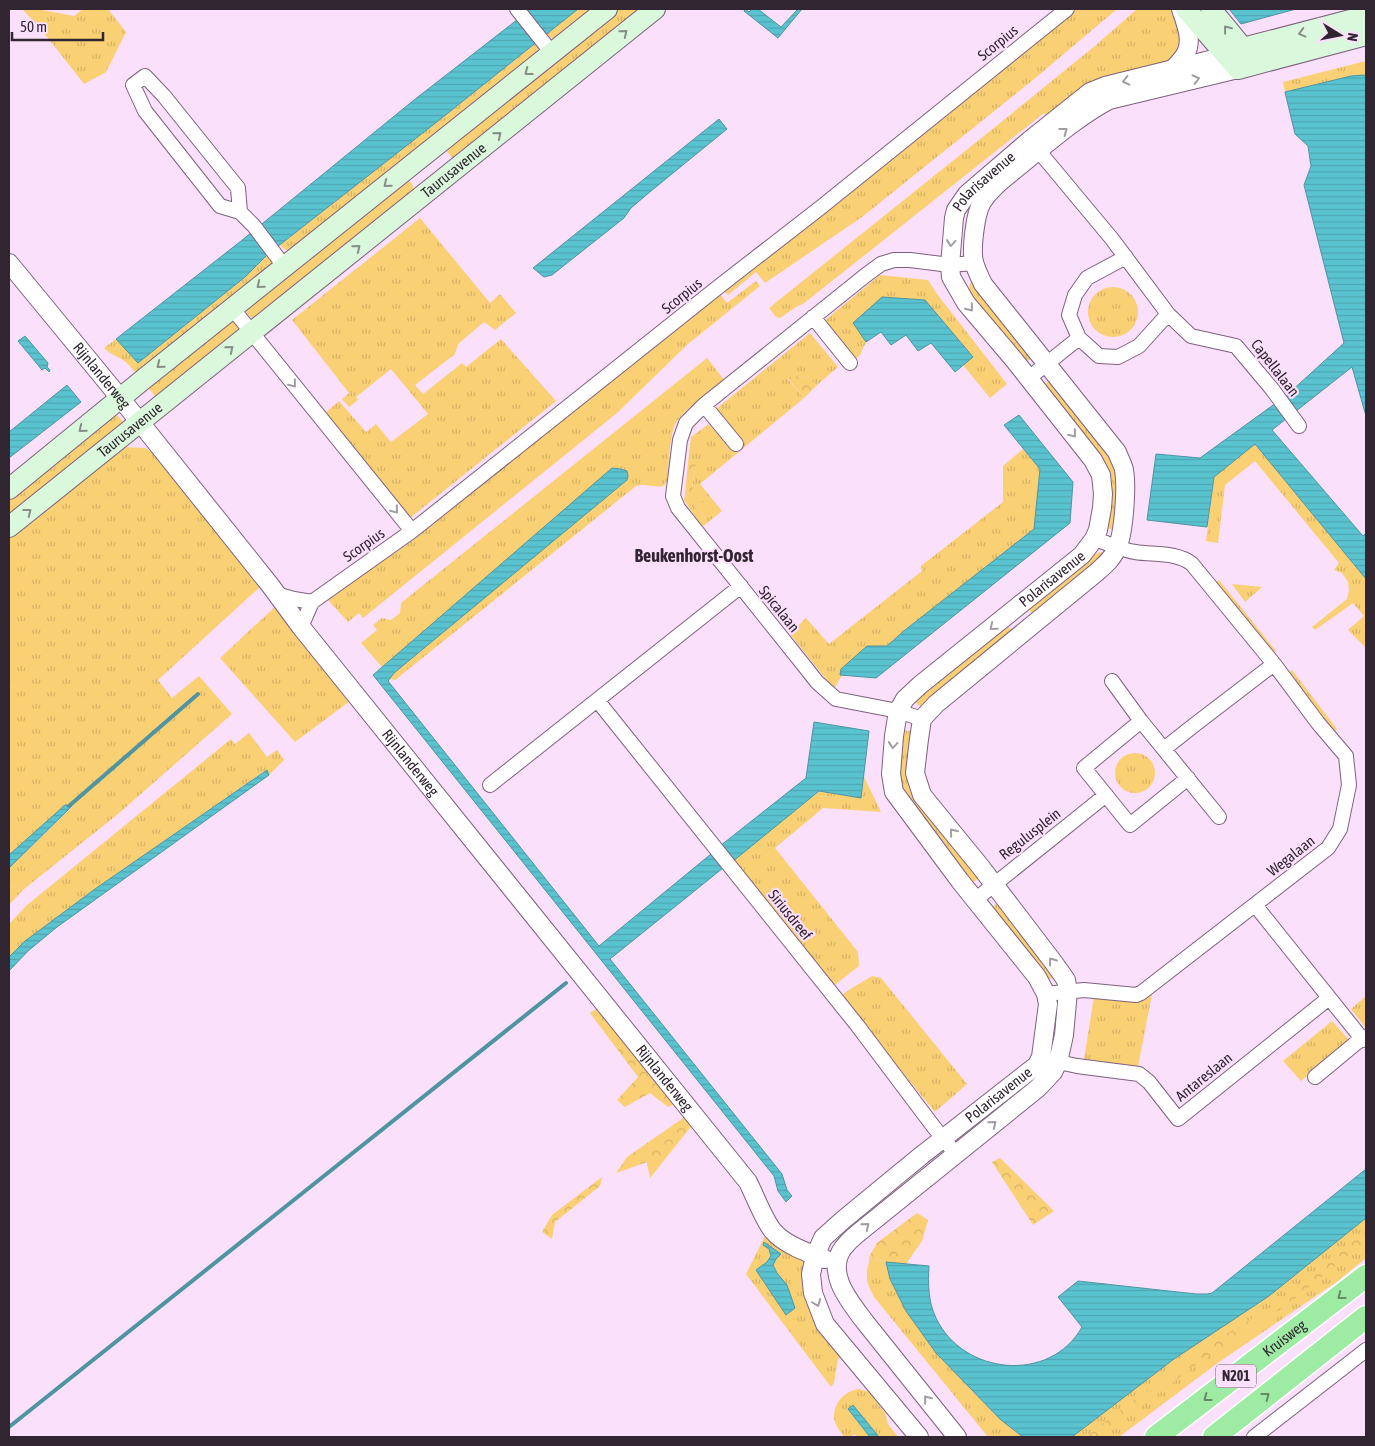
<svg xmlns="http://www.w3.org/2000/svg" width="1375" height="1446" font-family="'Asap Condensed',sans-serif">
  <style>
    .grass { fill: url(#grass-tufts); fill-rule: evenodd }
    .forest { fill: url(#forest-crowns) }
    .water { fill: url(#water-rules); stroke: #4e94a1 }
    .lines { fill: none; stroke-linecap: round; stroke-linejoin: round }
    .stream { stroke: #4e94a1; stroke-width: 4 }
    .minor-casing { stroke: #7d617e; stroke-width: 16 }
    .tertiary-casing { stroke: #7d617e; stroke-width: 20 }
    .secondary-casing { stroke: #7d617e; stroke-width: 22 }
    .trunk-casing { stroke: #fff; stroke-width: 25 }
    .minor { stroke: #fff; stroke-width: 14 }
    .tertiary { stroke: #fff; stroke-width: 18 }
    .secondary { stroke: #daf8dc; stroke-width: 20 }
    .trunk { stroke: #9eeba3; stroke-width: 22 }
    .oneway { stroke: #868e87 }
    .oneway2 { stroke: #a29da3 }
    .oneway3 { stroke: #68886a }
    .labels { text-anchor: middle; stroke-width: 4.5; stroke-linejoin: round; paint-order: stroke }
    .shield { fill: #fbe0fb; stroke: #6e5d6e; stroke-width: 1 }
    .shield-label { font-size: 14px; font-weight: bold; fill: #312532 }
    .street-label { font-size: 15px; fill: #312532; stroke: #fbe0fb }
    .quarter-label { font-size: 18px; font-weight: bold; fill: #312532; stroke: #fbe0fb }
  </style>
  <defs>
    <pattern id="grass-tufts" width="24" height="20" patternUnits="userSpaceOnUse" patternTransform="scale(1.25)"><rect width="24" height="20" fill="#f9d074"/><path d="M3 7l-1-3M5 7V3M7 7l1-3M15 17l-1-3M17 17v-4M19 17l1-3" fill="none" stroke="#d6b265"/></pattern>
    <pattern id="forest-crowns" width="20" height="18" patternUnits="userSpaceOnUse" patternTransform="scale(1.25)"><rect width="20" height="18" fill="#f9d074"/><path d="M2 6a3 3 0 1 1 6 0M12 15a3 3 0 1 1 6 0" fill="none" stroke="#d6b265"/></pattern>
    <pattern id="water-rules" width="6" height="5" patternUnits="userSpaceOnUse" patternTransform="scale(1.25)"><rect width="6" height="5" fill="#5ac3d0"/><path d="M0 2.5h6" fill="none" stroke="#4fa7b3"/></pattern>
  </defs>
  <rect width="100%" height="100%" fill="#fbe0fb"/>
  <path class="grass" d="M22,9H37L74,16L83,9H108L126,32L106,72L84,84L40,28Z
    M578,9H597L560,38H551L547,34Z
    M615,9H645L455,162L443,146Z
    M1075,9H1117L1033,80L862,217L765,283L756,272L728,295L724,291Z
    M1137,9H1175L1184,41L1171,62L1051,121L1044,113L803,304L796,307L780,318L776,317L769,308L1010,115L1096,45Z
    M535,44L538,48V53L289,251L284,249L280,245L433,125Z
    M1366,61V76H1351L1285,92L1283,82Z
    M408,180C414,185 414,188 413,196L255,319C248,317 246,314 246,307Z
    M420,218L490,303L500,294L516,313L495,330L484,322L458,344L455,354L415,385L423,394L462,363L466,367L501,339L556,401L410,518L324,414L339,401L366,432L376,424L391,442L428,414L391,369L356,397L358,400L349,407L342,399L349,393L292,320Z
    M268,254L272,258L273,264L138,376C133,370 129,364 123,360C115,355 111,355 104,348L116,339L138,363L245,277Z
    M880,275L928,280L937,294L1007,384L990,398L963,365L973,357L925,300L853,323L866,342L860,355L841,332L834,338L823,322Z
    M756,281L760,286L688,344L617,413L363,618L359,613L348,622L327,599L412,541L720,294L727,303Z
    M973,281L1033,357C1030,361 1027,361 1023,361L969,294L970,283Z
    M1088 312a25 25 0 1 1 50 0a25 25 0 1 1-50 0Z
    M234,320L239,327V332L158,400L145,384L224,321Z
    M810,333L838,367L816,386L808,376L787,378L804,398L700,484L722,511L702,527L684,500L685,494L706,519L692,487L696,463H688L691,437L709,424L731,450L742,441L716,409Z
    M707,358L725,381C712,391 685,409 677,421C669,432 669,467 667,481L664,486C655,488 645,483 636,486L395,680L390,679L394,673L484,598L612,468L382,667L361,643L377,630L373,625L382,618L391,620L400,613L401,603Z
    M1050,381L1117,463L1120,484L1115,530L1103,528L1108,481L1105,464L1044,389L1046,383Z
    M114,412L126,425L9,517V495Z
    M1255,444L1366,579V648L1348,630L1364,616L1353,603L1315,630L1312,627L1347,599L1349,590L1348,582L1342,573L1334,570L1339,563L1255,461L1225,485L1218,543L1206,541L1214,477Z
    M125,447L145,448L157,455L261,586L158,680L172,698L199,676L232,714L118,814L24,889L9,905V868L72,807L65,805L9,855V537L115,454Z
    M1023,449L1040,469L1034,529L905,630L887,646H867L841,675H842L834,689L790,634L806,618L829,644L922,571L921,566L1003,502V466Z
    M1100,552L1105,554L1036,617L1031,613L1029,606L1090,557Z
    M1219,580L1276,651L1273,654L1215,582Z
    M1232,584L1262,587L1245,602Z
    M276,606L350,701L295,742L220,658Z
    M1005,625L1011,629L1012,636L929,703L921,707L914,701Z
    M1292,670L1337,729L1334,732L1288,673Z
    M902,730L912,731L909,778L982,876L969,885L903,796L900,777Z
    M249,733L267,757L277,750L284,760L269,775L266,770L95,889L25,941L9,957V924L27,905L231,739L235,744Z
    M1115 773a20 20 0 1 1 40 0a20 20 0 1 1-40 0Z
    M864,777L881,812L823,808L775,848L858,952L859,966L832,987L732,862L819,791L861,798Z
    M1000,902L1056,978L1045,979L989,909Z
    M872,976L881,978L967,1084L935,1112L840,997L847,991Z
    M1152,994L1138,1067L1084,1059L1094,997L1137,1001Z
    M1366,996V1028L1351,1009Z
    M1332,1021L1350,1041L1301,1081L1283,1061Z
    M1366,1218V1258L1338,1281L1219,1362L1119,1437H1072L1174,1359L1269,1296Z
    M766,1234L798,1254L804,1262L805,1298L817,1323L841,1357L838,1359L834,1383L831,1387L746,1274ZM769,1249L776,1259L773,1265L777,1273L787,1285L756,1270L767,1262L771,1256Z
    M869,1257L886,1262L890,1279L936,1353L1001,1420L1023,1437H988L874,1297C870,1289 866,1283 867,1273C867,1267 870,1263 869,1257Z
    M859,1389L869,1392L885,1413L888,1424L898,1437H879L853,1405L848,1409L870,1437H857L855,1434L850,1437H844C840,1431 834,1424 834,1416C835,1401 845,1391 859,1389Z"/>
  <path class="forest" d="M841,332L860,355L852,362L834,338Z
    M808,376L816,386L804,398L787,377Z
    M688,463H696L692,487L711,513L706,519L685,494Z
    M599,1007L677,1103L668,1107L650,1093L625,1107L617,1100L638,1077L590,1013Z
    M686,1116L693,1124L650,1178L647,1162L616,1173L627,1157Z
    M1000,1158L1054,1211L1033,1225L992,1162Z
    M602,1177L600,1186L555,1222L552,1239L542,1232L552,1215Z
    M917,1213L928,1220L922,1241L906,1264L886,1262L869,1257L877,1243Z
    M1366,1230V1241L1287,1305L1196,1365L1101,1437H1085L1203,1348L1281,1301Z"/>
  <path class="water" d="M531,9H578L433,125L268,254L245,277L138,363L116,339L241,241L414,100Z
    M745,9L749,12L752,9H758L781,27L798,9H802L778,38L744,11Z
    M1229,9H1296L1241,24Z
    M1364,75L1366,76V416L1352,367L1272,430L1363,536L1366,533V579L1255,444L1214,477L1207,527L1147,520L1156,454L1200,458L1287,395L1344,343L1304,185L1311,166L1308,146L1295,134L1285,92L1351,76Z
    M719,119L727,129L651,191L631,208L624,218L552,275L544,277L533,268Z
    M882,297L925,300L973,357L955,372L931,343L918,351L906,335L891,345L881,332L866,342L853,323Z
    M25,336L48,363L47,367L50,370L49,372L45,368L42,370L18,341Z
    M67,385L81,402L9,458V432Z
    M1019,415L1073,482L1070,523L876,678L840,675L841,669L867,646H887L905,630L1034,529L1040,469L1004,425Z
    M612,468L621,469L627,471L628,476L627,480L394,673L388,681L599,946L711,854L723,868L610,959L782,1174L787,1190L792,1196L786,1202L778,1191L774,1176L373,675Z
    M814,722L869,731L861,798L819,791L732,862L720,846L806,778Z
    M267,770L269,775L57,927L28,951L9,971V957L25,941L95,889Z
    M65,805L72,806L9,868V855Z
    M1366,1169V1218L1269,1296L1174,1359L1072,1437H1023L1001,1420L936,1353L906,1311L890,1279L886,1262L929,1266C928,1284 928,1301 936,1318C963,1375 1050,1384 1082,1327L1058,1297L1078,1281L1196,1294H1207L1212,1293Z
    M764,1242L781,1254L776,1259L773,1265L777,1273L787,1285L795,1308L786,1315L756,1270L767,1262L771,1256L769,1249L763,1245Z
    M853,1405L879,1437H870L848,1409Z"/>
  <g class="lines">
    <path class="stream" d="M69,806L198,694
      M9,1427L566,983"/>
    <defs>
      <path id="minor" d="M517,9L552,53
        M1032,143L1112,239L1168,314L1191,336L1236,346L1272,389L1299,426
        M240,212L238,188L164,96L145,76L133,85L145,111L220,206L240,212L254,226L284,266
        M1126,257L1087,278L1075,295L1069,315L1079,338L1099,356L1118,357L1139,346L1168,314
        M232,308L412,531
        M813,317L850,363
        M1029,378L1079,338
        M704,405L736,444
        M276,594L294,599L312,602
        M301,627L312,602L412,531L717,288L820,208L1067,9
        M1112,681L1141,721
        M597,700L857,1025L933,1126L955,1153
        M922,719L898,711L836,699L817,682L806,668L678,508L673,496L680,440L686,423L704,405L866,275L881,264L894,260H910L950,265L974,263
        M1164,749L1193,726L1274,664
        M1188,778L1130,825L1084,768L1141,721L1219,817
        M490,785L741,586
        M975,900L1106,795
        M1255,905L1363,1040
        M1046,994L1084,990L1136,995L1141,993L1328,848L1340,829L1349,785L1346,756L1318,723L1274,664L1192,564C1177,552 1154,555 1135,552C1121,550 1108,543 1094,539
        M1049,1060L1077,1066L1139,1074L1149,1082L1178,1119L1329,998
        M1315,1077L1356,1043L1366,1037
        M1254,1437L1366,1350"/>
      <g id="tertiary">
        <path d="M1173,69C1178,64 1183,59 1186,53C1193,39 1185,22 1181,9"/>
        <path id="s1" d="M9,263L139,421L270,585L301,627L748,1182C755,1196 764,1220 773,1231C785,1245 808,1253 825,1259"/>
        <path id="s2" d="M919,1437L825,1324L813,1293L811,1274L815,1256L823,1238L843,1220L922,1155L1037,1065L1041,1057L1048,1004L1046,994L1037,977L960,881L894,792L891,774L894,736L898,711L905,699L920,685L1082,555L1094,539L1098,530L1102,508L1103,494L1101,475L1093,460L1015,361L966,303L951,277L950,265L954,218L956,210L967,194L1030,140L1090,92L1105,86L1226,56L1238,51"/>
        <path d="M957,1437L865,1322C850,1302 825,1273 843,1248C847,1243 852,1238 857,1234L1038,1088L1053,1072L1058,1062L1064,1035L1068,991L1066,980L1054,963L980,866L922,795L915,773L919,739L922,719L936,704L1097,572C1105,565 1113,558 1117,548C1124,533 1127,487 1124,470C1123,464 1119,458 1117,452L983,284C980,277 976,270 974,262C971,250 975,214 982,202C992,186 1009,175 1023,163C1049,142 1080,115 1109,100L1238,69L1241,56"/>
      </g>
      <g id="secondary">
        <path d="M1186,9L1238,69L1366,35"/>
        <path d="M1211,9L1243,48L1366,16"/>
        <path d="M9,489L145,378L607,9"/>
        <path id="s3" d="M9,527L655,9"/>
      </g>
      <g id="trunk">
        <path id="s4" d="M1156,1437L1366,1276"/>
        <path d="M1214,1437L1366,1317"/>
      </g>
    </defs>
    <use href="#minor" class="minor-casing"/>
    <use href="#tertiary" class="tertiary-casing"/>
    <use href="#secondary" class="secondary-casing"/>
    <use href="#trunk" class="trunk-casing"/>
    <use href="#minor" class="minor"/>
    <use href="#tertiary" class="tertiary"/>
    <use href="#secondary" class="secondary"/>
    <use href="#trunk" class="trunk"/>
  </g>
  <defs><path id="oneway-chevron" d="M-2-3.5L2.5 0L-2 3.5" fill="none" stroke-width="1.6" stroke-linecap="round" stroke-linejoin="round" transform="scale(1.25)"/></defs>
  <g class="oneway">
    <use href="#oneway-chevron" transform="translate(1227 29) rotate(-129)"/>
    <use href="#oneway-chevron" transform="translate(624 33) rotate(-39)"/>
    <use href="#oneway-chevron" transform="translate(1302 33) rotate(165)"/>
    <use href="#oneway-chevron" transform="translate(528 72) rotate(142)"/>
    <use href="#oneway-chevron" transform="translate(498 135) rotate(-39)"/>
    <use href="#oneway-chevron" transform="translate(387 184) rotate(141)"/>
    <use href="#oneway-chevron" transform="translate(357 248) rotate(-39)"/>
    <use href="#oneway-chevron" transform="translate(260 285) rotate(141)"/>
    <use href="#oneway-chevron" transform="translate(230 349) rotate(-39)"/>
    <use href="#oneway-chevron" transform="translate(160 365) rotate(141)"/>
    <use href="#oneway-chevron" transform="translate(82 429) rotate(141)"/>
    <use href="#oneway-chevron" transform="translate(28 512) rotate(-38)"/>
  </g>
  <g class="oneway2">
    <use href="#oneway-chevron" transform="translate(1196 79) rotate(-14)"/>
    <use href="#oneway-chevron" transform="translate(1126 81) rotate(166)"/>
    <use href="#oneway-chevron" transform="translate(1064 131) rotate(-37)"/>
    <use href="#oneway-chevron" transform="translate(951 243) rotate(95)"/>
    <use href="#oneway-chevron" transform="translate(970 308) rotate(51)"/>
    <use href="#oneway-chevron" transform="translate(293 384) rotate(51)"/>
    <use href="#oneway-chevron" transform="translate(1073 434) rotate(52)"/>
    <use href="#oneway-chevron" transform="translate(395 510) rotate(51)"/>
    <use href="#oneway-chevron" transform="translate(993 627) rotate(141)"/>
    <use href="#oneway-chevron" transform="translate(893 745) rotate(95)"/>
    <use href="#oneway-chevron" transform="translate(953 832) rotate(-129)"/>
    <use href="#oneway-chevron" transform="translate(1052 961) rotate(-126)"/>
    <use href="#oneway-chevron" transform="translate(993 1124) rotate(-39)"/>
    <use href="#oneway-chevron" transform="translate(866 1226) rotate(-39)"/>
    <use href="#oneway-chevron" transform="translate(817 1303) rotate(69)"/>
    <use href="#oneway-chevron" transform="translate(927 1399) rotate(-129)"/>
  </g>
  <g class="oneway3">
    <use href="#oneway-chevron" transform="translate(1341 1296) rotate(142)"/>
    <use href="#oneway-chevron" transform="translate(1266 1396) rotate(-38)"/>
    <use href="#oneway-chevron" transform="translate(1207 1398) rotate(143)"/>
  </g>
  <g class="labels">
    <rect class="shield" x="1216" y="1364.5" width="40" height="23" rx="4"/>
    <g class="shield-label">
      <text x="1236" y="1381">N201</text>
    </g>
    <g class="street-label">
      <text transform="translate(998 43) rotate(-39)" y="5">Scorpius</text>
      <text dy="5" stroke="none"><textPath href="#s3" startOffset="570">Taurusavenue</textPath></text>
      <text dy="5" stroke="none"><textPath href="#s2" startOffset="1604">Polarisavenue</textPath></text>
      <text transform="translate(682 296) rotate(-39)" y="5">Scorpius</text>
      <text transform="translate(1275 368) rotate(52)" y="5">Capellalaan</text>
      <text dy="5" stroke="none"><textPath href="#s1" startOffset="146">Rijnlanderweg</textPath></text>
      <text dy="5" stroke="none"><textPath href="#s3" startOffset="155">Taurusavenue</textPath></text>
      <text transform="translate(364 545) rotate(-35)" y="5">Scorpius</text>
      <text dy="5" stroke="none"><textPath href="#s2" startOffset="1124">Polarisavenue</textPath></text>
      <text transform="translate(779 609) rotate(51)" y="5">Spicalaan</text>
      <text dy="5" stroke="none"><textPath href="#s1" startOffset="641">Rijnlanderweg</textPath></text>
      <text transform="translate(1030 834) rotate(-38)" y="5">Regulusplein</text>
      <text transform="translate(1291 856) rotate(-38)" y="5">Wegalaan</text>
      <text transform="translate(790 915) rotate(51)" y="5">Siriusdreef</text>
      <text transform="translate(1204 1077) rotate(-39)" y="5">Antareslaan</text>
      <text dy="5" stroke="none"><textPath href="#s1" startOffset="1046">Rijnlanderweg</textPath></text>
      <text dy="5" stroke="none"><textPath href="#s2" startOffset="464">Polarisavenue</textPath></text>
      <text dy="5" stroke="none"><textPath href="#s4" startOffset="162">Kruisweg</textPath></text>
    </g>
    <g class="quarter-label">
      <text x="694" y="562">Beukenhorst-Oost</text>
    </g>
  </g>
  <rect width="1375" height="1446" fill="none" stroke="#312532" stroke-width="20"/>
  <g transform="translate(1340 35) rotate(100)" stroke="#fbe0fb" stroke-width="4" paint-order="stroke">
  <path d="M0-4L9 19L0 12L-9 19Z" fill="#312532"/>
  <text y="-8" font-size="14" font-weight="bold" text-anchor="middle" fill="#312532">N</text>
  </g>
  <path d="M12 32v8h91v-8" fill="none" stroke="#312532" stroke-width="2.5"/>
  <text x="20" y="32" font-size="15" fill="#312532" stroke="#fbe0fb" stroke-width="4" paint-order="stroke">50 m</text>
</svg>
